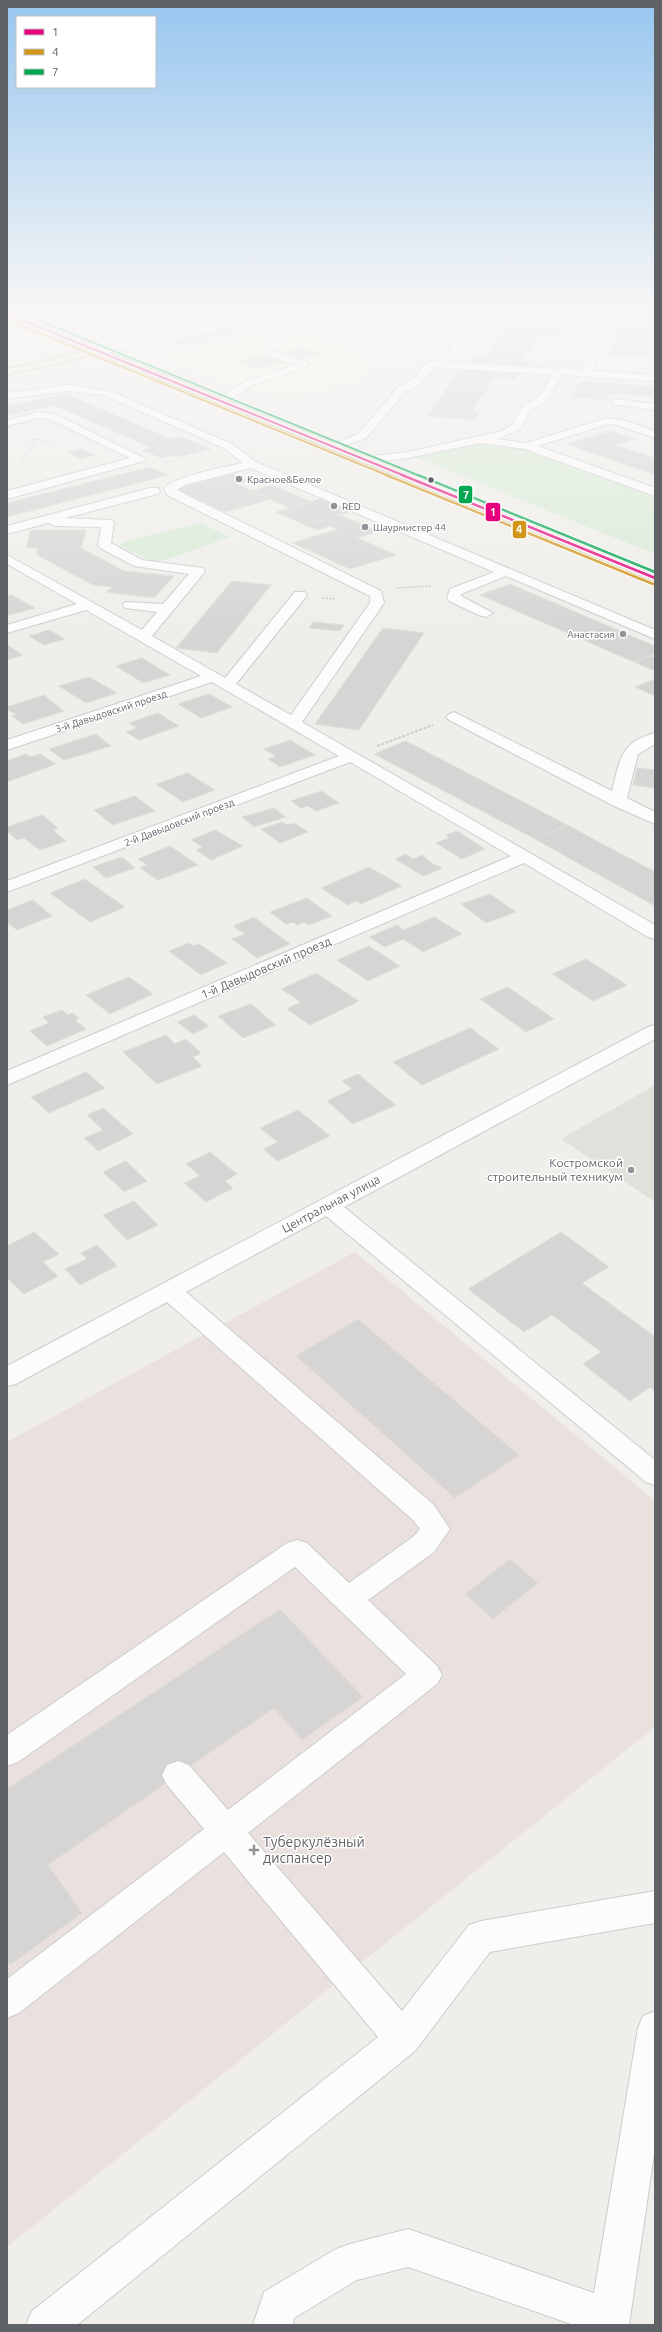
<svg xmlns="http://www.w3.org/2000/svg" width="662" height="2332" font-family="Ubuntu,sans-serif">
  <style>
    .commercial { fill: #f7f3e4 }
    .education { fill: #e2e0da }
    .medical { fill: #eae0de }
    .green { fill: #d8ebd6 }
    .building { fill: #d6d5d3; stroke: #deddd9 }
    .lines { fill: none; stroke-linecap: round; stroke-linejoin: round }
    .minor-casing { stroke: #cbcccc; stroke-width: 2 }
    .major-casing { stroke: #d7ceb8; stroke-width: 2 }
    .highway-casing { stroke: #c8b996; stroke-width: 2 }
    .path-far2 { stroke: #cacfcc; stroke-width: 1; stroke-dasharray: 2 1; stroke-linecap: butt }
    .path-far1 { stroke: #cacfcc; stroke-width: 1.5; stroke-dasharray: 2.5 1; stroke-linecap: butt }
    .path { stroke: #cacfcc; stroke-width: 2; stroke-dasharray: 3 1.5; stroke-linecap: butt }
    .minor { fill: #fdfcfc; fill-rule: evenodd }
    .major { fill: #f4f2e9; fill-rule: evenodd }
    .highway { fill: #f0ede3; fill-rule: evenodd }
    .bus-1-far1-casing { stroke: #fff; stroke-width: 3.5 }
    .bus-1-casing { stroke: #fff; stroke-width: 4.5 }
    .bus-2-far1-casing { stroke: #fff; stroke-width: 3.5 }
    .bus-2-casing { stroke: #fff; stroke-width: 4.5 }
    .bus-3-far1-casing { stroke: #fff; stroke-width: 3.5 }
    .bus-3-casing { stroke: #fff; stroke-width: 4.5 }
    .bus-1-far1 { stroke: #e5007d; stroke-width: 2 }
    .bus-1 { stroke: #e5007d; stroke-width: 2.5 }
    .bus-2-far1 { stroke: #d1951a; stroke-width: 2 }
    .bus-2 { stroke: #d1951a; stroke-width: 2.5 }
    .bus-3-far1 { stroke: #00a651; stroke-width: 2 }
    .bus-3 { stroke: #00a651; stroke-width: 2.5 }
    .poi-dot { fill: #919496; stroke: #fff; stroke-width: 1.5 }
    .bus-dot { fill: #5f6368; stroke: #fff; stroke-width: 1.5 }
    .labels { text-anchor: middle; stroke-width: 3; stroke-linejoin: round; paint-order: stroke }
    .far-poi-label { font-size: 10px; fill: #5f6368; stroke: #fff; text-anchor: start }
    .far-street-label { font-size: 10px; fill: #5f6368; stroke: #fff }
    .street-label { font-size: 12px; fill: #5f6368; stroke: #fff }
    .poi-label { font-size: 12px; fill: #5f6368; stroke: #fff; text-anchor: end }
    .near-poi-label { font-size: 14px; fill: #5f6368; stroke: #fff; text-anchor: start }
    .line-badge { stroke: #fff; stroke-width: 1.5 }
    .badge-label { font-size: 11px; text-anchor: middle; font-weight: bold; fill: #fff }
  </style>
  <rect width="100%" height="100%" fill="#efeeea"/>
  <path class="commercial" d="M290,326L324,339L360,358L369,368L364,375L357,379L301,394L277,395L232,384L164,357Z"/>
  <path class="education" d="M655,1085V1202L561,1139Z"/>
  <path class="medical" d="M355,1252L655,1501V1727L7,2247V1442Z"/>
  <path class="green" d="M56,308H188L100,325Z
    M480,442L524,447L655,495V554L412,456Z
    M200,523L230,537L165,560L150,561L120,545L126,541Z"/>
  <path class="building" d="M626,317L655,319V333L645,356L608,354Z
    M509,324L561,328L557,335L540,334L523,361L535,362L532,366L471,362L474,357L486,358Z
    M229,329L238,332L183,346L172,342Z
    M300,348L321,354L301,360L280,353Z
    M263,355L285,362L256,369L234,362Z
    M461,367L519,371L515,379L495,377L472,411L480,412L475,420L427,416Z
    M580,381L655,387V397L610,393L607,400L572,397Z
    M66,394L171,439L181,437L211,449L179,457L174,455L161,458L143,450L152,448L54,405L7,416V406Z
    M611,431L634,439L615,445L655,458V475L567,444Z
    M81,449L95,455L81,459L67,452Z
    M150,467L169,475L7,517V503Z
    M232,474L248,481L237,484L271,499L226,512L177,489Z
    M272,485L311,502L290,508L251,491Z
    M323,498L353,511L305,525L276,512Z
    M340,515L378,531L357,538L396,555L350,569L293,543L338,529L330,526L317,530L305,525Z
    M31,530H86L81,548L124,571L174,576L154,598L106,592L112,587L93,585L37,555V548H26Z
    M232,581L271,585L217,653L176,648Z
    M510,584L655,646V654L634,662L480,595Z
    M12,595L35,608L10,615L7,614V596Z
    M313,622L344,625L340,631L309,628Z
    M383,628L424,633L359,730L315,724Z
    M49,630L65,639L44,645L29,636Z
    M7,645L23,655L7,660Z
    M651,656L655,658V671L634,662Z
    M142,658L170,675L143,683L116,666Z
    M89,677L117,693L86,703L59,686Z
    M655,679V696L635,687Z
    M209,694L232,707L201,718L178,704Z
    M44,695L64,711L23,724L12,716L16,715L7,709V707Z
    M158,713L179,726L139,740L126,732L137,728L129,723Z
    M96,734L111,746L64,760L49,749Z
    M290,740L315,755L280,767L268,759L276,756L264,749Z
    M406,741L552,817L567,825L535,839L374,754Z
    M26,754L31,757L40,754L56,764L7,782V761Z
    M637,768L655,770V788L633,785Z
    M188,773L215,790L183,802L156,784Z
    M321,791L339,803L316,811L308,806L301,808L291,801Z
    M135,796L155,811L113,825L94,810Z
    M274,808L286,817L254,827L242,817Z
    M42,815L58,828L53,830L66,841L40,850L24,838L17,840L7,831V827Z
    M282,822L287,825L294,823L308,832L280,843L261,829Z
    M567,825L655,872V906L535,839Z
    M215,830L243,846L211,860L196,850L203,847L191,840Z
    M457,831L485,849L462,859L436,843L449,838L446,835Z
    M170,846L198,865L158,880L140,868L147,865L138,859Z
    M406,854L413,859L422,855L433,864L443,868L423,876L395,859Z
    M122,857L135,868L106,878L93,867Z
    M369,867L402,886L361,904L356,901L348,905L321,888Z
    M85,879L125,907L90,922L50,893Z
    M490,894L516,912L486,923L461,904Z
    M307,898L332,916L309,925L304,922L297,925L293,922L286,924L270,912Z
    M33,900L52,916L17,930L7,922V910Z
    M254,917L290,944L257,958L232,939L245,934L233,926Z
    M434,917L462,934L423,952L403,939L385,947L369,937L397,925L404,930Z
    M189,943L194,946L199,944L227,963L201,975L169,951Z
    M369,946L400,966L368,981L337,960Z
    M586,959L627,985L593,1001L552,974Z
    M316,973L359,1001L310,1025L287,1009L301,1002L281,989Z
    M129,977L153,994L110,1014L86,995Z
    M508,987L554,1019L526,1032L480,999Z
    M251,1004L276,1025L243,1038L218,1016Z
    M62,1010L68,1015L73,1013L79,1018L75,1020L86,1029L47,1046L30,1031L49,1023L43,1017Z
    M194,1015L209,1026L193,1034L177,1022Z
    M470,1028L499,1049L422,1085L393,1062Z
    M166,1035L175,1044L186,1039L201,1053L193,1057L202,1066L157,1084L123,1052Z
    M86,1072L105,1088L49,1113L31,1097Z
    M358,1074L396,1105L353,1124L327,1101L352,1089L342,1081Z
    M103,1108L133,1134L98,1151L84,1138L103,1130L87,1115Z
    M298,1110L330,1136L278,1161L263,1149L278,1142L260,1128Z
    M210,1152L237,1174L225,1181L233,1188L206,1202L184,1183L200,1176L186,1164Z
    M126,1161L147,1181L124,1192L103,1172Z
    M134,1201L158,1225L127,1240L103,1215Z
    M34,1232L59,1254L43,1262L58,1276L24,1294L7,1278V1246Z
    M561,1232L609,1267L582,1283L655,1337V1391L650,1387L630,1401L583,1364L601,1352L552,1315L524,1332L468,1289Z
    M97,1245L117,1266L80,1285L65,1269L87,1259L81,1253Z
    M358,1319L519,1455L455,1498L296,1356Z
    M510,1559L538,1583L493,1619L465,1594Z
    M280,1609L363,1697L302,1740L274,1708L48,1865L82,1913L10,1965L7,1961V1789Z"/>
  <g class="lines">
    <defs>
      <path id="minor" d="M617,311L622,314L591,371L655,375V381L562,375L548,400L531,410L520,429L497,439L526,443L607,418L623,420L655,431V438L617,425L608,424L538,446L655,488V496L525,449L480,443L408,458L363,463L357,460L363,457L408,452L502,431L512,425L523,406L540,396L552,375L435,367L421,384L406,391L366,438L332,450L326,447L358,434L398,387L413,380L428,362H442L469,321L477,323L451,362L556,369L560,367L581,370L612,314Z
        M223,322L249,324L283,338L285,340L282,346L274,351L307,362L309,366L253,385L221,405L216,402L217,400L245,381L296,365L263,354V350L275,341L245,329L223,328L99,354L94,351L99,348Z
        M69,385L110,391L232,444L256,462L655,630V639L506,576L461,594V596L493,613L486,617L481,616L449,601L447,598L450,589L494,572L251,468L185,485L177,490L381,591L384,603L302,722L655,925V939L648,937L524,863L7,1085V1071L511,856L350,762L7,892V881L339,756L212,682L7,750V740L201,676L86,610L7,633V625L77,604L7,564V555L142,630L157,612L125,608L123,605L125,602L163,604L189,574L134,566L100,548L98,545L101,527L56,526L48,523L7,534V526L150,488H158L160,491L158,494L65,518L112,520L114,523L111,543L142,560L203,568L205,571L203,574L152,636L225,678L295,592H305L307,595L305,598L236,684L291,715L370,603V596L167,495L164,489C173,476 226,467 243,463L224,448L103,395L69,391L7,399V393Z
        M616,399L655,404V410L612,404V400Z
        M39,412L55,414L146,459L144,461L7,499V491L130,458L49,419L39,418L7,426V420Z
        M454,712L612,791C620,760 620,742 655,733V744L638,754L627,798L655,812V824L612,805L449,720L446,717L449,714Z
        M655,1025V1039L344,1207L655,1460V1485L646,1482L326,1216L186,1292L434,1505L450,1529L434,1552L368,1600L437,1666L442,1675L437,1684L248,1833L402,2011L469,1925L481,1921L655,1891V1923L490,1952L415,2051L77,2325H26L32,2311L378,2037L224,1852L19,2013L7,2018V1979L204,1829L167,1785L162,1775L167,1765L178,1761L189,1765L228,1810L406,1674L295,1567L18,1762L7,1766V1735L287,1543L297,1540L307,1543L349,1583L414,1536L420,1529L414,1521L167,1302L16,1384L7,1386V1366L648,1027Z
        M655,2011V2147L629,2325H574L408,2267L357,2280L294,2318L293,2325H253L264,2292L336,2249L350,2244L408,2229L594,2293L638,2028L643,2016Z"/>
      <path id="major" d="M7,311L102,349L104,351L99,354L96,353L7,317Z"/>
      <path id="highway" d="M99,348L655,573V582L98,354L7,375V369Z"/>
    </defs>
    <use href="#minor" class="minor-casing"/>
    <use href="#major" class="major-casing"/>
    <use href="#highway" class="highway-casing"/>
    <path class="path-far2" d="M110,308H142
      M637,312L655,310
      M32,439L53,441
      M161,461L168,462L179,459
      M17,469L36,439"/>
    <path class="path-far1" d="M397,588L432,586
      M322,598L335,599"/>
    <path class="path" d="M377,746L433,725"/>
    <use href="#minor" class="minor"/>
    <use href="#major" class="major"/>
    <use href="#highway" class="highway"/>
    <defs>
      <path id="bus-1-far1" d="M7,314L405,476"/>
      <path id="bus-1" d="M402,475L655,578"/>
      <path id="bus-2-far1" d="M7,320L389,476"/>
      <path id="bus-2" d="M386,475L653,584"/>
      <path id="bus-3-far1" d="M9,308L420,476"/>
      <path id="bus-3" d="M418,475L655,572"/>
    </defs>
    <use href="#bus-1-far1" class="bus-1-far1-casing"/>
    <use href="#bus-1" class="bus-1-casing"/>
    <use href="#bus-2-far1" class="bus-2-far1-casing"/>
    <use href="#bus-2" class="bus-2-casing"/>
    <use href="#bus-3-far1" class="bus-3-far1-casing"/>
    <use href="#bus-3" class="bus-3-casing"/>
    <use href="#bus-1-far1" class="bus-1-far1"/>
    <use href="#bus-1" class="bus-1"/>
    <use href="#bus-2-far1" class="bus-2-far1"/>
    <use href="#bus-2" class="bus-2"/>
    <use href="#bus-3-far1" class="bus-3-far1"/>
    <use href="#bus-3" class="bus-3"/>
  </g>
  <linearGradient id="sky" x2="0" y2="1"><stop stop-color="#97c6ef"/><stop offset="0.49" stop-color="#f8f7f6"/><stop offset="1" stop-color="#f8f7f6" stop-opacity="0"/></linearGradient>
  <rect width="662" height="634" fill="url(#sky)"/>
  <g class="poi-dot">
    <circle cx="239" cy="479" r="4"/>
    <circle cx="334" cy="506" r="4"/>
    <circle cx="365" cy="527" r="4"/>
    <circle cx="623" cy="634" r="4"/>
    <circle cx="631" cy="1170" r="4"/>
    <path d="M252 1844h4v4h4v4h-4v4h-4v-4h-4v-4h4z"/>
  </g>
  <circle class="bus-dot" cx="431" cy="480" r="3.5"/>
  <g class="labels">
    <g class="far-poi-label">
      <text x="247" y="483">Красное&amp;Белое</text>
      <text x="342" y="510">RED</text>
      <text x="373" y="531">Шаурмистер 44</text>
      <text x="615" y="638" text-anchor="end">Анастасия</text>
    </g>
    <g class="far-street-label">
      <text transform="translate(111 711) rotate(-18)" y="4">3-й Давыдовский проезд</text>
      <text transform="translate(179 822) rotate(-21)" y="4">2-й Давыдовский проезд</text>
    </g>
    <g class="street-label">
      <text transform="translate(266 968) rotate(-23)" y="4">1-й Давыдовский проезд</text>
      <text transform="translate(331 1204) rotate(-28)" y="4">Центральная улица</text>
    </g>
    <g class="poi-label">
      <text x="623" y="1167">Костромской<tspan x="623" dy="14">строительный техникум</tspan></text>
    </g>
    <g class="near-poi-label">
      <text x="263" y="1847">Туберкулёзный<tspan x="263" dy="16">диспансер</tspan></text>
    </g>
  </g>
  <g class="line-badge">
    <rect x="458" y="485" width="15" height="19" rx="4" fill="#00a651"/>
    <rect x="485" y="502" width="16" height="20" rx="4" fill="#e5007d"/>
    <rect x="512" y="520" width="15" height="19" rx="4" fill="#d1951a"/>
  </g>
  <g class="badge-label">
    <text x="466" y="499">7</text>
    <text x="493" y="516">1</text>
    <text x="519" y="533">4</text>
  </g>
  <rect width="662" height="2332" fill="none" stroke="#5f6368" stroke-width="16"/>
  <rect x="16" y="16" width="140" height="72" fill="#ffffff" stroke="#bfc1c3"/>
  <rect x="24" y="29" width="20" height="6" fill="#e5007d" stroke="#bfc1c3"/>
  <text x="52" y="36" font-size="12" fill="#5f6368">1</text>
  <rect x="24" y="49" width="20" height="6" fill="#d1951a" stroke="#bfc1c3"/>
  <text x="52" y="56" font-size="12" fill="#5f6368">4</text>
  <rect x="24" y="69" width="20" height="6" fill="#00a651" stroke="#bfc1c3"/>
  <text x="52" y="76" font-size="12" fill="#5f6368">7</text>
</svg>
